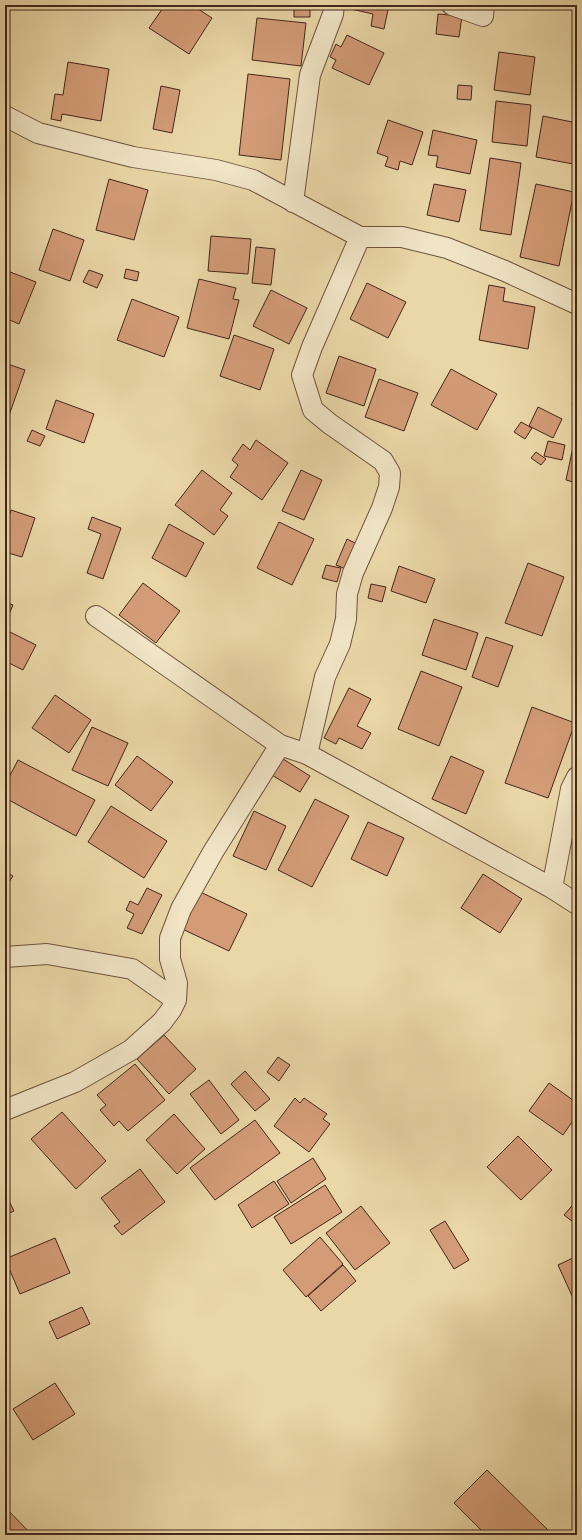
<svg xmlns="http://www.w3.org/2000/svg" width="582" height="1540" font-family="'IM FELL French Canon',serif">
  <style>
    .building { fill: #d39c77; stroke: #43271a }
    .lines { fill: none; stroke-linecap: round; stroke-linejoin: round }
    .minor-casing { stroke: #6d533d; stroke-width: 22 }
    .minor { stroke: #f1e5c6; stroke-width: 20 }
  </style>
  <rect width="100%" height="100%" fill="#ead7a7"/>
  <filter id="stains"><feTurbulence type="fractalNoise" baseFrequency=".005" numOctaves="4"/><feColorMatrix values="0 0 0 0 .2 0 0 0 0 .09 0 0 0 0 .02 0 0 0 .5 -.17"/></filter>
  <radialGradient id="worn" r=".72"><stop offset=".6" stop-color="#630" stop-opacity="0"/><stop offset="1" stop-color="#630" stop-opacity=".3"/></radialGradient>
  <path class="building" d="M69,5H80L77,9Z
    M165,5H192L212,18L189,54L149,28Z
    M268,5H278L277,8Z
    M294,5H310V17H294Z
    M352,5H389L384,29L371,26L373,14L351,9Z
    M438,14L462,16L459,37L436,34Z
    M257,18L306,23L301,66L252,60Z
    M347,35L384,53L369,85L332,68L336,60L330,57L336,44L341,47Z
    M499,52L535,57L530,95L494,90Z
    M68,62L109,69L101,121L62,114L61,121L51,119L55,94L63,95Z
    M248,74L290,79L281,160L239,155Z
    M458,85L472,86L471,100L457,99Z
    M161,86L180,90L172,133L153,129Z
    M496,101L531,105L527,146L492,142Z
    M543,116L577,123V142L573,164L536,157Z
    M388,120L423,132L412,165L400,161L398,170L385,166L388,157L377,153Z
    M433,130L477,140L470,174L436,167L438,156L428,155Z
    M490,158L521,163L511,235L480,230Z
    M109,179L148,190L134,240L96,230Z
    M434,184L466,190L459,222L427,215Z
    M536,184L574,192L559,266L520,257Z
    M53,229L84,240L70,281L39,270Z
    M211,236L251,239L248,274L208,271Z
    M256,247L275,249L271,285L252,283Z
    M126,269L139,272L137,281L124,278Z
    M5,270L36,282L19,324L5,318Z
    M89,270L103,275L97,288L83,282Z
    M199,279L236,288L233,299L239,300L229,339L187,328Z
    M367,283L406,302L388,338L350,319Z
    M489,285L505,288L503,301L535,307L528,349L479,340Z
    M271,290L307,308L289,344L253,326Z
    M132,299L179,317L164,357L117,340Z
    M234,335L274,349L260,390L220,376Z
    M339,356L376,369L364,406L326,393Z
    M5,363L25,370L6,424H5Z
    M451,369L497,394L477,430L431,405Z
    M379,379L418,393L404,431L365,417Z
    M577,387V406L572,405Z
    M56,400L94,414L84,443L46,429Z
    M538,407L562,419L553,438L529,426Z
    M521,422L532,428L525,439L514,432Z
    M32,430L45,436L40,446L27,441Z
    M576,433L577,434V483L566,480Z
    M256,440L288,463L262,500L230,477L238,465L232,460L243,444L250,450Z
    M548,441L565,445L562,460L544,456Z
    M536,452L546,459L541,465L531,458Z
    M202,470L232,493L220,510L228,516L214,535L175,505Z
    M301,470L322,480L304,520L282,511Z
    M11,510L35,518L22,557L5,552V529Z
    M92,517L121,528L103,579L87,573L101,534L88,529Z
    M279,522L314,539L292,585L257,568Z
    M169,524L204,543L186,577L152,558Z
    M347,539L361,546L351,571L336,565Z
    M528,563L564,577L542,636L505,623Z
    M326,565L341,568L337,582L322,578Z
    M399,566L435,579L426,603L391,591Z
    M143,583L180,611L156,643L119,615Z
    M371,584L386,587L382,602L368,598Z
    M5,602L13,605L5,624Z
    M434,619L478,633L466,670L422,655Z
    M6,630L36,645L23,670L5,661Z
    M486,637L513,646L498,687L472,677Z
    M421,671L462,687L439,746L398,729Z
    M349,688L371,699L357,726L371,733L362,749L339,738L336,744L324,738Z
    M55,695L91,720L69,753L32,728Z
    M532,707L575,723L548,798L505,783Z
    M92,727L128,743L108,786L72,770Z
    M137,756L173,782L151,811L115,785Z
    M451,756L484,771L466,814L432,799Z
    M280,757L310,776L300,792L270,774Z
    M18,760L95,800L76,836L5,798V785Z
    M315,799L349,816L312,887L278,870Z
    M111,806L167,841L144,878L88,842Z
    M254,811L286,826L266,870L233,856Z
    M368,822L404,838L387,876L351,859Z
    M5,871L13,876L5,888Z
    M483,874L522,899L500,933L461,908Z
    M147,888L162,895L142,934L127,928L134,914L126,910L130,901L138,905Z
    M196,890L247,914L229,951L178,927Z
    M164,1035L196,1069L169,1094L137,1059Z
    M278,1057L290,1065L279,1081L267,1072Z
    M135,1064L165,1100L128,1131L119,1121L114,1126L100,1110L106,1105L97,1095Z
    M245,1071L270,1099L255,1111L231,1084Z
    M209,1080L239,1120L221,1134L190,1094Z
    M549,1083L577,1103V1115L563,1135L529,1111Z
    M295,1098L300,1103L304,1098L327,1114L323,1119L330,1124L309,1152L274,1126Z
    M62,1112L106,1161L76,1189L31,1139Z
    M174,1114L205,1149L177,1174L146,1140Z
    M255,1120L280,1153L215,1200L190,1168Z
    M518,1136L552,1170L521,1200L487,1167Z
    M313,1158L326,1179L291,1203L277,1181Z
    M140,1169L165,1202L122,1235L114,1226L120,1222L101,1198Z
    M274,1181L289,1204L252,1228L238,1205Z
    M325,1185L342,1212L291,1244L274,1217Z
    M5,1193L14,1211L5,1215Z
    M577,1200V1225L564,1215Z
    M361,1206L390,1243L355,1270L326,1233Z
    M445,1221L469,1260L454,1269L430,1230Z
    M320,1237L343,1264L306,1297L283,1270Z
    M55,1238L70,1273L20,1294L5,1259Z
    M577,1256V1296L573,1298L558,1265Z
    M343,1265L356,1281L321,1311L308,1296Z
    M82,1307L90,1324L57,1339L49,1322Z
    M55,1383L75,1414L33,1440L13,1409Z
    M487,1470L549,1531L545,1535H486L454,1503Z
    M5,1507L32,1535H5Z"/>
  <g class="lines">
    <defs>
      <path id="minor" d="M452,5L483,16L484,5
        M5,116L38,133L133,157L216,170L253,180L360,237H402L447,248L505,271L577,304
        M293,202L310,75L333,14L334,5
        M96,616L280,745L307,754L552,888L577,904
        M307,754L325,677L340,644L346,619L347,594L353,573L382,508L389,487L390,473L383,461L330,424L313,410L302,375L312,347L360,237
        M552,888L571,789L577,777
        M5,957L47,954L132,969L176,1000
        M5,1110L75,1082L131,1050L162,1022L171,1010L176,1000L177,983L170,959V938L181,909L213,852L280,745"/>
    </defs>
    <use href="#minor" class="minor-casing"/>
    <use href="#minor" class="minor"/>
  </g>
  <rect width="582" height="1540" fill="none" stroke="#ead7a7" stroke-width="20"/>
  <rect x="6" y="6" width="570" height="1528" fill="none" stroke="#43271a" stroke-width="2"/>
  <rect x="10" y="10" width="562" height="1520" fill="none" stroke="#43271a"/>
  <rect width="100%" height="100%" filter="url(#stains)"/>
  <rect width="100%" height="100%" fill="url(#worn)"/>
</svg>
